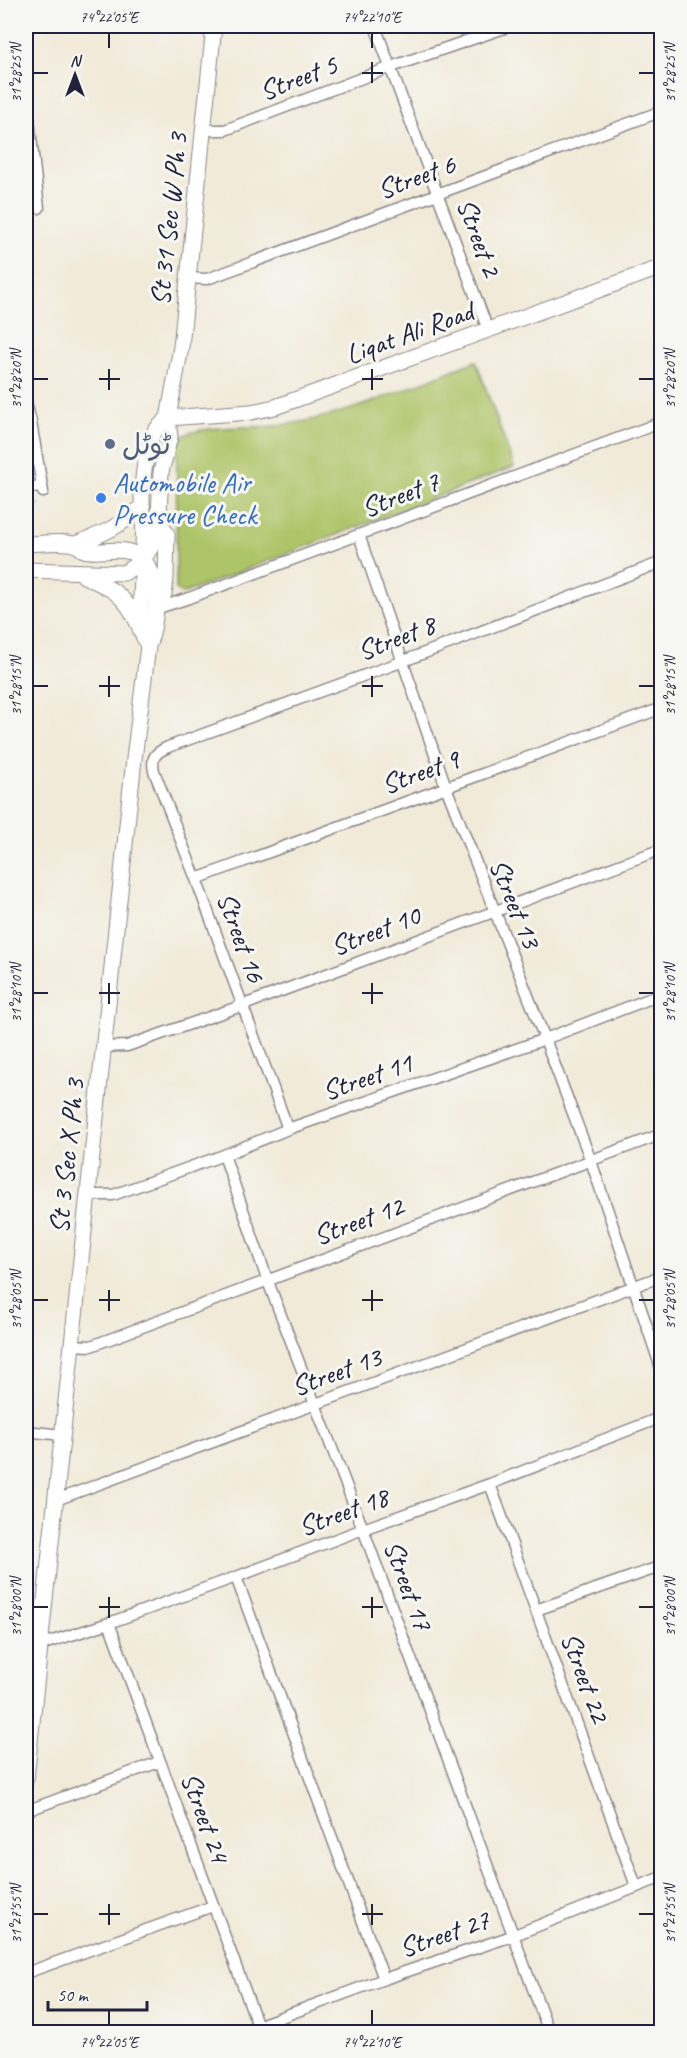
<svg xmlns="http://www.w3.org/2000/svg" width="687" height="2058" font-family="Caveat,'Playpen Sans Arabic',sans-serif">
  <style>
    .green { fill: #aec468; stroke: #687352; stroke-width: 1.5 }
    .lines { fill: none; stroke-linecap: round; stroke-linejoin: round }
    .stream { stroke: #5bc8d1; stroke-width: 4 }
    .street-casing { stroke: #8a868a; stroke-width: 13 }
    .secondary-casing { stroke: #8a868a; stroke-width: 17 }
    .street { stroke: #fff; stroke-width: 10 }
    .secondary { stroke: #fff; stroke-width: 15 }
    .ticks { fill: none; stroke: #22223b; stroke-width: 2 }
    .service-dot { fill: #5c6f8a; stroke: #f6f6f2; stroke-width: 2 }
    .shop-dot { fill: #3f7fe0; stroke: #f6f6f2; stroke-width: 2 }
    .labels { text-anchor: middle; stroke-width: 6; stroke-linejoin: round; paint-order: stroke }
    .street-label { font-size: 28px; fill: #22223b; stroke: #f6f6f2 }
    .service-label { font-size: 28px; fill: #4e5e75; stroke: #f6f6f2; text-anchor: start }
    .shop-label { font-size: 28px; fill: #366cbe; stroke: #f6f6f2; text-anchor: start }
    .neatline { fill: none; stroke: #22223b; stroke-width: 2 }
    .ticks-label { font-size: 15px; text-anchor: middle; fill: #22223b }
  </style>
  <rect width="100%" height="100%" fill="#f6f6f2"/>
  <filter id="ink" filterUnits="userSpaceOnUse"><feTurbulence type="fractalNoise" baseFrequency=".0167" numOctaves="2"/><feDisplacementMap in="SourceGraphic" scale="12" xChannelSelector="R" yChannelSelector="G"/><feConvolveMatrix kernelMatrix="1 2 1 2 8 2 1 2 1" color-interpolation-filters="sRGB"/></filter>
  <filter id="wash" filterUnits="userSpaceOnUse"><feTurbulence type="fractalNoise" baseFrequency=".008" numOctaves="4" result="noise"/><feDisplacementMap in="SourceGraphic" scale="24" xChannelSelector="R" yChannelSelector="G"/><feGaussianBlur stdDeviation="1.35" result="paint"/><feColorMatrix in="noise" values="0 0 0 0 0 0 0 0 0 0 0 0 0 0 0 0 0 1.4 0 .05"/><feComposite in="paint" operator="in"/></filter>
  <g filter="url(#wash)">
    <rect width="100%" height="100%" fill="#f1ead8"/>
    <path class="green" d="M476,361L514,467L182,594L176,589L177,445L183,436C200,425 251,428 274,426C344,419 410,386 476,361Z"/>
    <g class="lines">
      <path class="stream" d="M26,505H38"/>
    </g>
  </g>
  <g filter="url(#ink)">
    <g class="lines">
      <defs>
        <path id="street" d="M375,26L488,330
          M26,92L39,208
          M203,130H225L391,67L510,26
          M187,278L207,279L662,111
          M26,402L31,422L43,492
          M26,488L42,487
          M359,535L446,787L545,1039L591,1161L662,1371
          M155,609L189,598L662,422
          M196,879L662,708
          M104,1047L127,1046L241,1006L662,849
          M288,1129L196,879L154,771C151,757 155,753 168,747L401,662L662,562
          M224,1155L267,1279L363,1529L549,2032
          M88,1195H113L224,1155L288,1129L545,1039L662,994
          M71,1345L91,1346L662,1134
          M26,1431L62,1435
          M490,1484L636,1886
          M56,1500L662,1276
          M236,1577L384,1979
          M536,1610L662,1566
          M109,1623L258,2026
          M40,1645L109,1623L236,1577L363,1529L490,1484L662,1417
          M26,1811L159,1762
          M26,1973L213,1906
          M241,2032L384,1979L512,1936L662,1877"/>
        <path id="secondary" d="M168,418L251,412L275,407L662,267
          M26,544C38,544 66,540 76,545C79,546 81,549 84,550C98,554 115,547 130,552C165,563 158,620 148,646L134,759L26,1779
          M75,544C101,535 121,526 142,507
          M26,570L124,573L143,560L158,536L161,472L170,437L168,418L181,347L214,26
          M84,576C111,588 126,595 138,624
          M156,604L164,594L166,578L167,534L161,525
          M148,646L140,629L144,518C139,497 144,457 152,436C155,429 162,424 168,418"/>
      </defs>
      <use href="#street" class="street-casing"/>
      <use href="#secondary" class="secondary-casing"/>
      <use href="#street" class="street"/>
      <use href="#secondary" class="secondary"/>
    </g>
  </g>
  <path class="ticks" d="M109,33V48M372,33V48M372,62V83M33,73H48M362,73H383M639,73H654M109,369V390M372,369V390M33,379H48M99,379H120M362,379H383M639,379H654M109,676V697M372,676V697M33,686H48M99,686H120M362,686H383M639,686H654M109,983V1004M372,983V1004M33,993H48M99,993H120M362,993H383M639,993H654M109,1290V1311M372,1290V1311M33,1300H48M99,1300H120M362,1300H383M639,1300H654M109,1597V1618M372,1597V1618M33,1607H48M99,1607H120M362,1607H383M639,1607H654M109,1904V1925M372,1904V1925M33,1914H48M99,1914H120M362,1914H383M639,1914H654M109,2010V2025M372,2010V2025"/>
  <circle class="service-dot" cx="110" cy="444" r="6"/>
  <circle class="shop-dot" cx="101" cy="498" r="6"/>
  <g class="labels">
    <g class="street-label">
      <text transform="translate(298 77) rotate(-21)" y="10">Street 5</text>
      <text transform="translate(416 176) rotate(-20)" y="10">Street 6</text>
      <text transform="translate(168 219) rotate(-84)" y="10">St 31 Sec W Ph 3</text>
      <text transform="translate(480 237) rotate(70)" y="10">Street 2</text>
      <text transform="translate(409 332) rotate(-20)" y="10">Liqat Ali Road</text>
      <text transform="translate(400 494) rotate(-21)" y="10">Street 7</text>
      <text transform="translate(396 637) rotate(-21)" y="10">Street 8</text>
      <text transform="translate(420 771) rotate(-20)" y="10">Street 9</text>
      <text transform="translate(516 903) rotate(68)" y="10">Street 13</text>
      <text transform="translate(375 930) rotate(-21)" y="10">Street 10</text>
      <text transform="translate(242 937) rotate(70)" y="10">Street 16</text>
      <text transform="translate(367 1076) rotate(-19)" y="10">Street 11</text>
      <text transform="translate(66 1156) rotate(-84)" y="10">St 3 Sec X Ph 3</text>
      <text transform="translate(358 1220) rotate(-20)" y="10">Street 12</text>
      <text transform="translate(336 1371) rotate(-20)" y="10">Street 13</text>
      <text transform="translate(343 1511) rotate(-20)" y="10">Street 18</text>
      <text transform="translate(409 1585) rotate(70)" y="10">Street 17</text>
      <text transform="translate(586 1677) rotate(70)" y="10">Street 22</text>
      <text transform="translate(206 1817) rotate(70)" y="10">Street 24</text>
      <text transform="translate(444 1933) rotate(-19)" y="10">Street 27</text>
    </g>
    <g class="service-label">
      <text x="122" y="454">ٹوٹل</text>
    </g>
    <g class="shop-label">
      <text x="113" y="492">Automobile Air<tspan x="113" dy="32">Pressure Check</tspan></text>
    </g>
  </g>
  <rect width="687" height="2058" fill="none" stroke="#f6f6f2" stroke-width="66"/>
  <g transform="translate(75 75)" stroke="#f6f6f2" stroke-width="4.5" paint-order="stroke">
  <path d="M0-4.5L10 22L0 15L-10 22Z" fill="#22223b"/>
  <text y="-9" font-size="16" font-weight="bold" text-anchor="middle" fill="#22223b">N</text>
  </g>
  <path d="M48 2001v9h99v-9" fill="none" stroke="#22223b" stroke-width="3"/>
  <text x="57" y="2001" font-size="18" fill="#22223b" stroke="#f6f6f2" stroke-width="4.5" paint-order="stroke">50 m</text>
  <rect x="33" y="33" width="621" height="1992" class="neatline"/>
  <g class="ticks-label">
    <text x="109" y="22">74°22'05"E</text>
    <text x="372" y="22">74°22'10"E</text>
    <text transform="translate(16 73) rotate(-90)" y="5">31°28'25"N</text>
    <text transform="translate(670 73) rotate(-90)" y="5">31°28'25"N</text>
    <text transform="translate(16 379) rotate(-90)" y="5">31°28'20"N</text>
    <text transform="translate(670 379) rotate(-90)" y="5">31°28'20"N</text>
    <text transform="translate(16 686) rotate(-90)" y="5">31°28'15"N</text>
    <text transform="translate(670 686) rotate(-90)" y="5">31°28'15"N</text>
    <text transform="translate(16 993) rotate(-90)" y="5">31°28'10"N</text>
    <text transform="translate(670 993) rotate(-90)" y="5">31°28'10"N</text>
    <text transform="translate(16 1300) rotate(-90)" y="5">31°28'05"N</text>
    <text transform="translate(670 1300) rotate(-90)" y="5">31°28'05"N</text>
    <text transform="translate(16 1607) rotate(-90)" y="5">31°28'00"N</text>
    <text transform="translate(670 1607) rotate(-90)" y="5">31°28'00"N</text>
    <text transform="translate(16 1914) rotate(-90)" y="5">31°27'55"N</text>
    <text transform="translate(670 1914) rotate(-90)" y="5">31°27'55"N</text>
    <text x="109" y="2047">74°22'05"E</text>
    <text x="372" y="2047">74°22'10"E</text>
  </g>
</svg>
